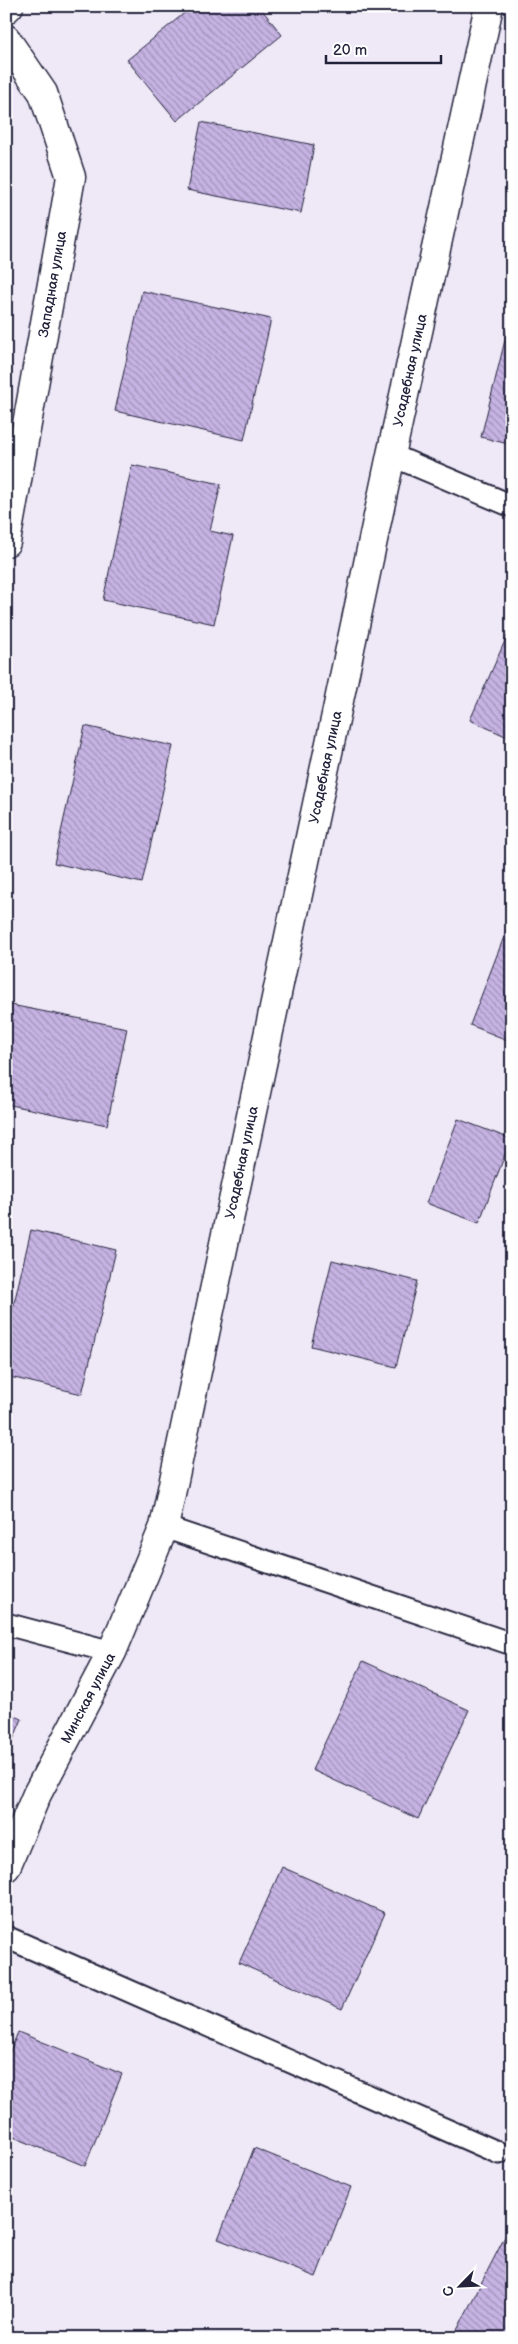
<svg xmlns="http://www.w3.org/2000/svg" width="518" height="2344" font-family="'Balsamiq Sans',sans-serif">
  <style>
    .building { fill: url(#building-back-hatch); stroke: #22223b }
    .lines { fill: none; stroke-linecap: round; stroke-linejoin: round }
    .lane-casing { stroke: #22223b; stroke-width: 25 }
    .street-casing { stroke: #22223b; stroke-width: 31 }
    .lane { stroke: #fff; stroke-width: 21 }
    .street { stroke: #fff; stroke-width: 28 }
    .labels { text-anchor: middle; stroke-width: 4; stroke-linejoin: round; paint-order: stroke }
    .street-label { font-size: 14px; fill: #22223b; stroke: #fff }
  </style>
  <defs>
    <pattern id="building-back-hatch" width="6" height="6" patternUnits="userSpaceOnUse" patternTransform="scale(1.25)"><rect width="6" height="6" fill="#c6b3e3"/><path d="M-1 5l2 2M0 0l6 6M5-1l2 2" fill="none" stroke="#a091b9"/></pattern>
  </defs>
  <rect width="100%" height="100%" fill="#eee8f7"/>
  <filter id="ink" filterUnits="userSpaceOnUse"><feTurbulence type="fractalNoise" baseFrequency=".02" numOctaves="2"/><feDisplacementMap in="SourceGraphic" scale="10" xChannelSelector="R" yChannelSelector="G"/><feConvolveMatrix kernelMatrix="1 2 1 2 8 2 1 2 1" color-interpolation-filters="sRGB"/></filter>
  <g filter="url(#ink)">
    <path class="building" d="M193,6H259L282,35L177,121L127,60Z
      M201,122L314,145L301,213L187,190Z
      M142,291L271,319L244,440L115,411Z
      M508,328L512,329V445L481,437Z
      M132,465L221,484L210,531L233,536L214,624L103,600Z
      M512,625V739L470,720Z
      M85,726L173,746L142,883L54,863Z
      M507,929L512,931V1042L470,1025Z
      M11,1005L127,1028L107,1125L6,1104V1028Z
      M458,1119L511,1139L479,1223L426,1203Z
      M31,1230L116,1250L82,1394L6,1376V1338Z
      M332,1260L417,1281L396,1367L311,1346Z
      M363,1661L469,1710L418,1819L312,1770Z
      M6,1712L22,1719L6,1756Z
      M282,1867L385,1913L342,2009L239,1963Z
      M18,2032L122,2074L85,2166L6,2134V2061Z
      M254,2148L351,2187L316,2277L218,2239Z
      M512,2223V2338H453Z"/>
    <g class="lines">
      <defs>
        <path id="lane" d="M391,455L512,506
          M164,1527L512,1644
          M6,1624L112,1652
          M6,1937L499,2153"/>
        <g id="street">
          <path d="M6,9L9,6"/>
          <path d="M6,39L43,93L71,177L6,542"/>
          <path id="s1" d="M6,1867L37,1794L112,1652L164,1527L391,455L489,6"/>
        </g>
      </defs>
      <use href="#lane" class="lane-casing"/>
      <use href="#street" class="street-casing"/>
      <use href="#lane" class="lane"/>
      <use href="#street" class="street"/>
    </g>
  </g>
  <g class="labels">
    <g class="street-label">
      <text transform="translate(52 284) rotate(-80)" y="5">Западная улица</text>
      <text dy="5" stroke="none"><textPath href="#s1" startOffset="1558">Усадебная улица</textPath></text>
      <text dy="5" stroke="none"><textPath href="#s1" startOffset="1152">Усадебная улица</textPath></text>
      <text dy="5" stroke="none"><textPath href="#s1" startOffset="748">Усадебная улица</textPath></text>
      <text dy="5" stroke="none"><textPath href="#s1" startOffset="188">Минская улица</textPath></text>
    </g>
  </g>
  <rect width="518" height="2344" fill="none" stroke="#fff" stroke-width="25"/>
  <rect x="12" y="12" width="493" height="2319" fill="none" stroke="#22223b" stroke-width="2" filter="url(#ink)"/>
  <g transform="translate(460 2286) rotate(246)" stroke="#ffffff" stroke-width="4" paint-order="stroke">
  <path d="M0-4L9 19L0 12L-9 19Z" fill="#22223b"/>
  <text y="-8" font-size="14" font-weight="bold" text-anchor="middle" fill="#22223b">С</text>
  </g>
  <path d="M326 55v8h115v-8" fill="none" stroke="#22223b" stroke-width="2.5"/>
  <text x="333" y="55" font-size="15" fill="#22223b" stroke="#ffffff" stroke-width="4" paint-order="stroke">20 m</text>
</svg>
